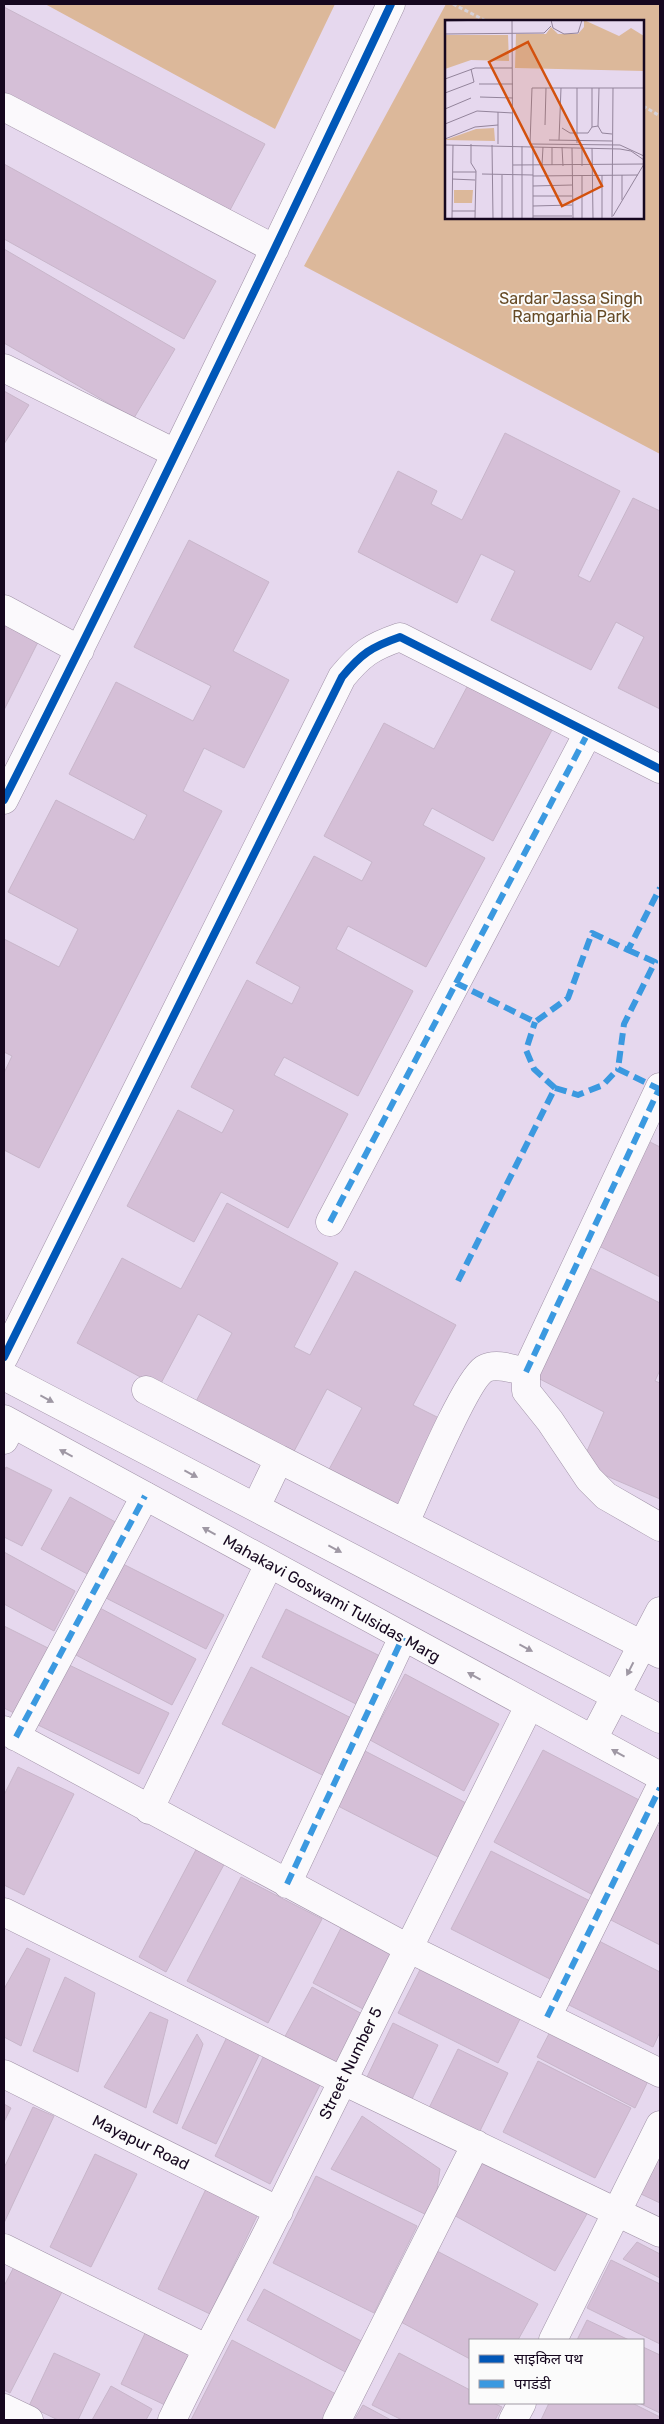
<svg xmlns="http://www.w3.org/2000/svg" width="664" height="2424" font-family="Rubik,'Noto Sans Devanagari',sans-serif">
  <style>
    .green { fill: #dcb89a; fill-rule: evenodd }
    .building { fill: #d5bfd7; stroke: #c8b6ca }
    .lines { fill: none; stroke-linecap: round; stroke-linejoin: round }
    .street-casing { stroke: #a092a7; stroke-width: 29 }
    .secondary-casing { stroke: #a092a7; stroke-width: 29 }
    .path { stroke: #d7d2d9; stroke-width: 3; stroke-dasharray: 4 2.5; stroke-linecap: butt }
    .street { stroke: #fbf9fc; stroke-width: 28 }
    .secondary { stroke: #fbf9fc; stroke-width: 28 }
    .quiet { stroke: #3b99e0; stroke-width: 6; stroke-dasharray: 12 6; stroke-linecap: butt }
    .cycleway-casing { stroke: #fbfbfb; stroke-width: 11 }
    .cycleway { stroke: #0057b8; stroke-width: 8 }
    .oneway { fill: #9f98a4 }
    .labels { text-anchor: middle; stroke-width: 4; stroke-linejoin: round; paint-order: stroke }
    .park-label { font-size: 16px; fill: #664a25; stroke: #fbfbfb }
    .street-label { font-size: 16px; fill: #16071f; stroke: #fbfbfb }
    .inset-road { fill: none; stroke: #93849b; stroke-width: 1 }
    .view { fill: #d3510e; fill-opacity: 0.15; stroke: #d3510e; stroke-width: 2.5 }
    .inset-edge { fill: none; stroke: #16071f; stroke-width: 2.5 }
  </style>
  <rect width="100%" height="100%" fill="#e6d8ee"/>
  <path class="green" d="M45,4H335L275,129Z
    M446,4H660V454L304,266ZM447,21H643V218H447Z"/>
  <path class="building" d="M4,7L265,144L229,212L4,94Z
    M4,164L216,281L184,339L4,239Z
    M4,249L175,349L134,418L4,343Z
    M4,391L29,405L4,444Z
    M505,433L620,491L578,576L590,582L633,498L660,511V709L618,688L644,637L616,622L591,670L491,620L515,571L481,554L457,603L358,552L398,471L437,491L431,504L462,520Z
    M189,540L269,582L233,651L289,680L244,768L204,748L183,791L222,811L39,1168L4,1150V1073L12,1056L4,1052V939L59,967L78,929L8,892L56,800L134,840L147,815L69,774L116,682L193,721L211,686L134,647Z
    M4,624L38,642L4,710Z
    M468,685L552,730L493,841L432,808L423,825L485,858L426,967L348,926L336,949L413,991L358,1096L284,1057L274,1075L348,1114L288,1228L221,1192L194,1242L127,1206L178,1110L222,1133L234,1110L191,1087L247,980L292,1004L300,987L256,963L314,856L362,881L372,862L324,836L384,723L434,749Z
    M648,1141L660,1147V1277L597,1245Z
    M227,1203L338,1263L294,1347L310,1355L355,1271L456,1325L413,1405L443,1420L398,1511L326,1475L362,1408L327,1389L291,1457L194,1405L232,1333L198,1314L159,1387L77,1343L122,1258L181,1289Z
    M586,1266L660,1303V1370L655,1381L660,1383V1499L581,1465L604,1412L532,1375Z
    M6,1467L52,1490L22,1546L4,1537V1472Z
    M70,1497L119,1524L91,1576L41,1549Z
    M4,1552L75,1591L54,1631L4,1604Z
    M121,1563L224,1615L206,1649L104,1597Z
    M98,1607L196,1659L172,1705L74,1654Z
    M286,1609L384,1658L360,1706L262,1657Z
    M4,1626L50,1649L18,1715L4,1708Z
    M67,1664L169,1713L139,1774L38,1725Z
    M251,1667L361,1723L332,1780L222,1724Z
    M405,1674L499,1724L464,1791L370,1740Z
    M543,1750L641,1801L591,1894L494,1842Z
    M365,1751L466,1803L438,1857L338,1806Z
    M18,1767L74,1794L24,1895L4,1885V1795Z
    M655,1824L660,1826V1945L607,1918Z
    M199,1844L227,1859L166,1972L139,1957Z
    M491,1851L590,1901L550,1979L451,1929Z
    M241,1877L322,1919L268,2023L187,1981Z
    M343,1924L395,1951L365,2010L313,1983Z
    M591,1937L660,1972V2032L653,2047L559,2000Z
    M27,1948L50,1959L21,2046L4,2037V1989Z
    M426,1958L525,2009L498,2063L398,2013Z
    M65,1977L95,1993L78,2072L33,2051Z
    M312,1987L366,2016L336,2069L283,2040Z
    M150,2012L168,2020L146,2108L104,2087Z
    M393,2023L438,2045L412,2099L367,2077Z
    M553,2026L650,2077L635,2108L537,2057Z
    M229,2033L262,2049L216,2144L182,2128Z
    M197,2034L203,2044L177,2124L153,2112Z
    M458,2049L508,2073L479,2133L429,2108Z
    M266,2051L322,2081L270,2184L215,2156Z
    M538,2061L631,2108L595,2178L503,2132Z
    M4,2104L11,2108L4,2122Z
    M33,2107L54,2116L4,2223V2168Z
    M362,2116L440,2169L433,2218L331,2169Z
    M95,2154L137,2174L91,2267L50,2247Z
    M483,2154L588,2212L555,2271L450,2213Z
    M660,2154V2203L641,2194Z
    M316,2176L417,2226L374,2313L273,2263Z
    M206,2189L258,2214L210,2314L158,2289Z
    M637,2242L660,2254V2278L623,2259Z
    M437,2251L538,2304L518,2340H470V2359L399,2321Z
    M611,2260L660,2284V2344L587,2308Z
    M17,2261L65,2286L10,2393L4,2390V2286Z
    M264,2289L367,2344L351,2375L247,2320Z
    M587,2320L629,2340H577Z
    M148,2327L192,2348L165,2405L121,2384Z
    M232,2340L336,2394L322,2420H191Z
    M643,2347L660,2355V2413L639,2403H643Z
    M54,2353L100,2374L78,2420H58L29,2406Z
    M399,2353L470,2390V2403H493L502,2407L495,2420H402L372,2405Z
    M111,2386L152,2409L146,2420H92Z
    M549,2403H632L660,2417V2420H541Z
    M363,2405L391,2420H354Z"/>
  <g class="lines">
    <defs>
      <path id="street" d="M4,107L275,249
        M4,368L175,453
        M4,609L80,650
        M4,800C137,537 265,271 391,4
        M660,1087L526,1372V1391L550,1421L589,1479L606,1496L660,1527
        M330,1222L588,733
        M4,1357L342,677C361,654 371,647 400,637L660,769
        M146,1390L279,1459L256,1507
        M4,1440L12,1424
        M279,1459L660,1654
        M405,1523C417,1497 465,1381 484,1369C496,1362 513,1369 526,1372
        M4,1730L408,1948L660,2073
        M16,1737L145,1496
        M593,1739L660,1611
        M149,1810L269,1564
        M287,1884L403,1637
        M4,1912L341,2080L660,2233
        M547,2017L660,1788
        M4,2074L279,2211
        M4,2248L206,2348
        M553,2340L660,2125
        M4,2408L29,2420
        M172,2420C206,2349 244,2280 279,2209C362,2041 445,1873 529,1706
        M337,2420L476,2144
        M513,2420L522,2403"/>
      <path id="secondary" d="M4,1376L660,1719
        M4,1419L660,1776"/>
    </defs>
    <use href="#street" class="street-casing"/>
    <use href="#secondary" class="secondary-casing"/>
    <path class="path" d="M453,4L486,21
      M643,106L660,116"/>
    <use href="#street" class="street"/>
    <use href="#secondary" class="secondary"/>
    <path class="quiet" d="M628,950L655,962L624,1024L618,1069L659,1089
      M456,983L535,1022L568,998L592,933L628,950L660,888
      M555,1088L578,1095L603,1085L618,1069
      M330,1222L588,733
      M458,1281L555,1088L534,1069L526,1050L535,1022
      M526,1372L660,1087
      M16,1737L145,1496
      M287,1884L403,1637
      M547,2017L660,1788"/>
    <defs>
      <path id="cycleway" d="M4,800C137,537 265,271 391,4
        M4,1357L342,677C361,654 371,647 400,637L660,769"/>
    </defs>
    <use href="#cycleway" class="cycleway-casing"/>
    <use href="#cycleway" class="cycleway"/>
  </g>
  <defs><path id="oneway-solid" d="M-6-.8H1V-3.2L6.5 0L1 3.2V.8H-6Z" transform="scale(1.25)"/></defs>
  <g class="oneway">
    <use href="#oneway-solid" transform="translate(47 1399) rotate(28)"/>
    <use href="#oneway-solid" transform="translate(66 1453) rotate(-152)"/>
    <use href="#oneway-solid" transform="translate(191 1474) rotate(28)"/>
    <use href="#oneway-solid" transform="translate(209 1531) rotate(-151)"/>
    <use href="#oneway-solid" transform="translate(335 1549) rotate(28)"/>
    <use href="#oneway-solid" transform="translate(526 1648) rotate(28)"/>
    <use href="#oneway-solid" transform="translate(630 1669) rotate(117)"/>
    <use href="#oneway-solid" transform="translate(474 1676) rotate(-151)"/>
    <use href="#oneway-solid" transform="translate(618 1753) rotate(-151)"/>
  </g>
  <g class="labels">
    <g class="park-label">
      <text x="571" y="304">Sardar Jassa Singh<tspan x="571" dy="18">Ramgarhia Park</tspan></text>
    </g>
    <g class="street-label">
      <text transform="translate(332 1598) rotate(29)" y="6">Mahakavi Goswami Tulsidas Marg</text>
      <text transform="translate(350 2063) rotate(-64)" y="6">Street Number 5</text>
      <text transform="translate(141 2142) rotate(26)" y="6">Mayapur Road</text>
    </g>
  </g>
  <g transform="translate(445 20)">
    <rect width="199" height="199" fill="#e6d8ee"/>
    <path d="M139,0L174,16L186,8L199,16V51L70,48L71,14H101L106,7L113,14H133L139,7ZM0,15H63L64,41L26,40L0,49ZM49,108L50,121L0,120L31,109ZM9,170H28L27,183H9Z" fill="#dcb89a"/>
    <path class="inset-road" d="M67,0L68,198M106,0L108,8L119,14L133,13L137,0M0,1L45,0M0,14L99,13L106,6M0,59L30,48H67M34,64H68M147,68V107L153,106L154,68M0,73L29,62L26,49M35,77L68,78M0,89L26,78M53,92V124M0,104L32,91L68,93M100,105L101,68M153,106L157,113L167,114M117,108L125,113H143L147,107M0,119L30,107L53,105M104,120L167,121M114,120L116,68M132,123V68M26,124V143L31,151L30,198M85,124L87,68H199M87,124L175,125L199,136M0,125L175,129L186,131L199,140M47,125L48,198M77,126V198M88,126V198M107,127V145M117,127L118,146M127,128L128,198M137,128V146M147,128L148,198M68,145L199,144M97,145L98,127M8,152H31M37,154L88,155M57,155V198M137,155V198M177,155V180M88,156L193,155M7,159L30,160M88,166L127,165M88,176H127M88,186L127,185M7,191H30M88,196H127M168,196L199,144M167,197L168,68M7,198L8,125M157,198V155"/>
    <path class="view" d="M83,22L157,166L117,186L44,42Z"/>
    <rect width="199" height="199" class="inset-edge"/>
  </g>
  <rect width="664" height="2424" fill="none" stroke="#16071f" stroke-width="10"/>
  <rect x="469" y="2339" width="175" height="65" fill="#fbfbfb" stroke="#9f99a3"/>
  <rect x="479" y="2355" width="25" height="8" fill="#0057b8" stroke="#9f99a3"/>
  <text x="514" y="2364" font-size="15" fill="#16071f">साइकिल पथ</text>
  <rect x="479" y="2380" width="25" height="8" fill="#3b99e0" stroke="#9f99a3"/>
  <text x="514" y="2389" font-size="15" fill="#16071f">पगडंडी</text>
</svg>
